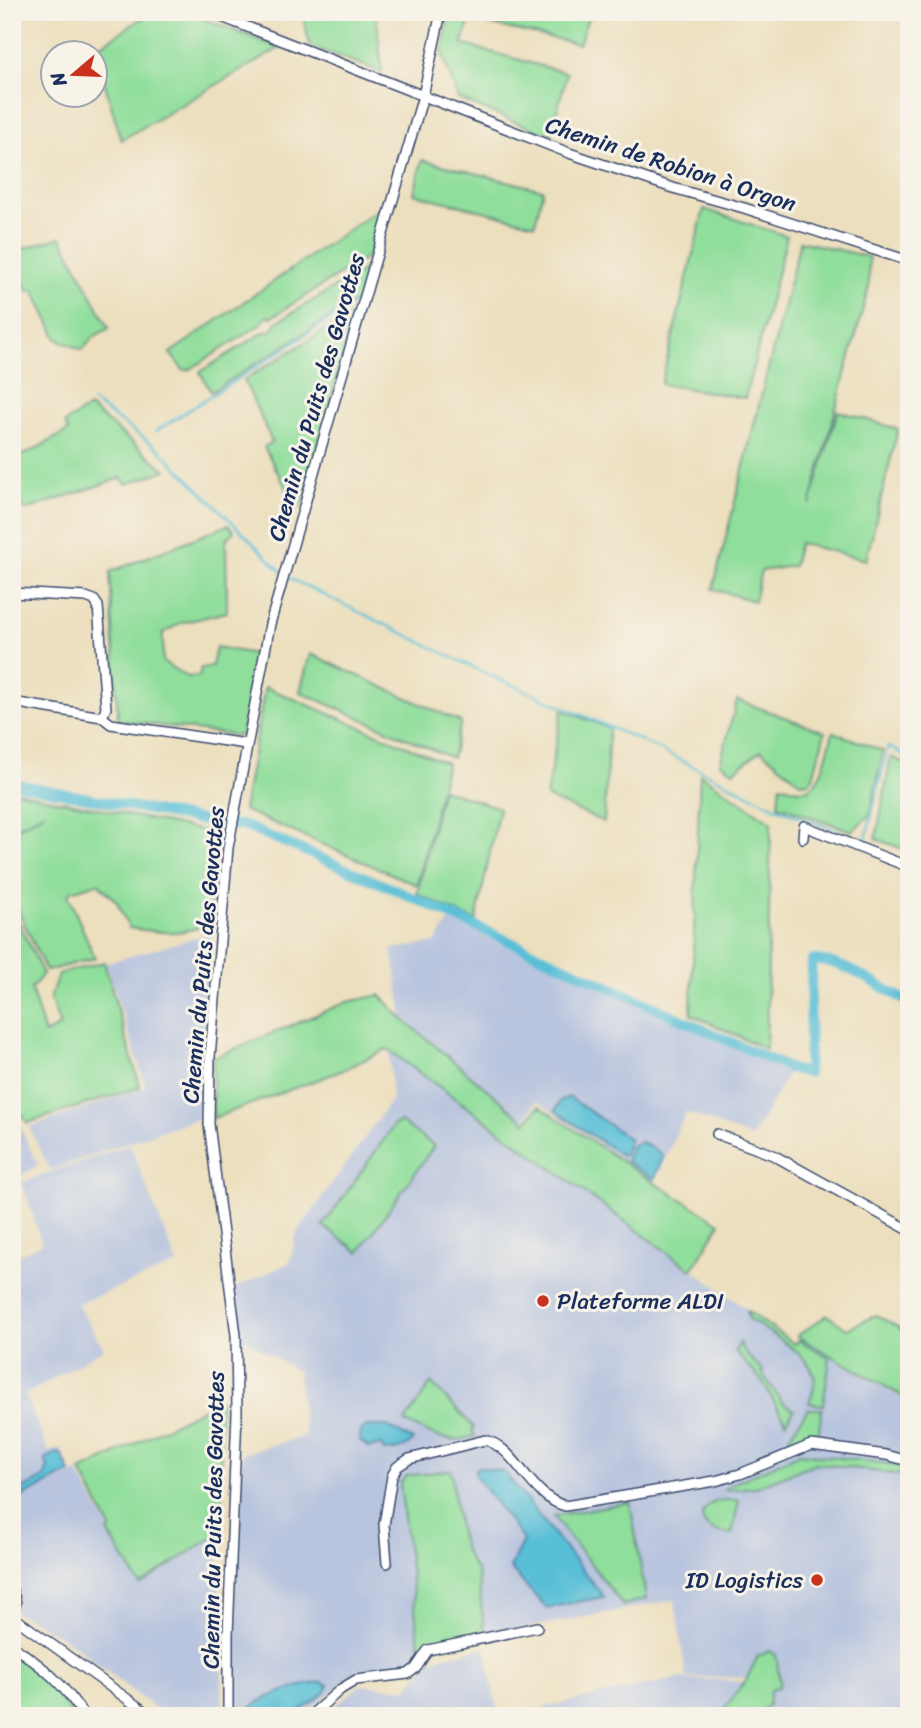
<svg xmlns="http://www.w3.org/2000/svg" width="921" height="1728" font-family="Sriracha,sans-serif">
  <style>
    .industrial { fill: #b9c5de }
    .green { fill: #90de9b; stroke: #56867c; stroke-width: 2 }
    .water { fill: #59bfd7; stroke: #3a779a; stroke-width: 2 }
    .lines { fill: none; stroke-linecap: round; stroke-linejoin: round }
    .stream { stroke: #59bfd7; stroke-width: 2.5 }
    .canal { stroke: #59bfd7; stroke-width: 10 }
    .street-casing { stroke: #3a496c; stroke-width: 12 }
    .street { stroke: #fff; stroke-width: 9 }
    .poi-dot { fill: #c8321e; stroke: #f7f3e8; stroke-width: 2.5 }
    .labels { text-anchor: middle; stroke-width: 6; stroke-linejoin: round; paint-order: stroke }
    .street-label { font-size: 23px; fill: #1b2f5e; stroke: #f7f3e8 }
    .poi-label { font-size: 23px; fill: #1b2f5e; stroke: #f7f3e8; text-anchor: start }
  </style>
  <rect width="100%" height="100%" fill="#f7f3e8"/>
  <filter id="ink" filterUnits="userSpaceOnUse"><feTurbulence type="fractalNoise" baseFrequency=".0143" numOctaves="2"/><feDisplacementMap in="SourceGraphic" scale="14" xChannelSelector="R" yChannelSelector="G"/><feConvolveMatrix kernelMatrix="1 2 1 2 8 2 1 2 1" color-interpolation-filters="sRGB"/></filter>
  <filter id="wash" filterUnits="userSpaceOnUse"><feTurbulence type="fractalNoise" baseFrequency=".00686" numOctaves="4" result="noise"/><feDisplacementMap in="SourceGraphic" scale="28" xChannelSelector="R" yChannelSelector="G"/><feGaussianBlur stdDeviation="1.57" result="paint"/><feColorMatrix in="noise" values="0 0 0 0 0 0 0 0 0 0 0 0 0 0 0 0 0 1.4 0 .05"/><feComposite in="paint" operator="in"/></filter>
  <g filter="url(#wash)">
    <rect width="100%" height="100%" fill="#ecdfbe"/>
    <path class="industrial" d="M451,918L788,1073L752,1138L686,1112L655,1182L537,1101L525,1120L403,1017L392,949L435,943Z
      M212,933L198,1118L50,1170L29,1127L146,1087L106,963Z
      M389,1051L794,1343L799,1338L909,1402V1716H767L771,1678L686,1677L675,1600L425,1647L408,1666L353,1675L302,1716H232L233,1604L242,1454L305,1436L298,1372L238,1335L233,1289L289,1263L297,1233L392,1099Z
      M12,1109L38,1165L12,1181Z
      M130,1145L177,1264L77,1304L104,1349L25,1395L49,1452L60,1448L72,1474L78,1472L110,1530L107,1532L140,1586L218,1535L223,1716H164L62,1636L12,1610V1258L42,1244L22,1182Z
      M485,1648L498,1716H324L360,1685L407,1689L431,1659Z
      M680,1678L764,1683L760,1716H504Z"/>
    <path class="green" d="M158,12H186L280,48L121,140L95,49L144,17Z
      M302,12H376L382,72L310,46Z
      M450,12H590L579,44L470,20L462,44L567,73L551,136L458,99L442,53Z
      M422,160L543,190L535,224L414,194Z
      M380,208L386,209L373,253L272,317L267,316L261,324L189,370H183L170,353Z
      M704,209L787,236L745,398L661,384Z
      M61,237L109,328L95,336L82,350L57,339L34,290L28,291L12,261V252Z
      M800,241L869,257V286L810,505L838,411L898,429L866,560L799,543L793,566L761,571L754,601L713,589Z
      M369,267L359,299L211,392L200,372L264,332L272,331L277,322Z
      M355,312L302,506L297,508L264,447L272,442L244,380Z
      M89,407L166,470L127,484L121,478L26,510L12,492V458L30,452L68,431L65,423Z
      M228,525L234,531L226,540L227,612L181,623L163,633V662L187,677L199,676L201,668L212,666L216,647L255,654L241,736L118,720L110,572Z
      M310,654L461,722L452,758L300,692Z
      M265,687L447,763L417,885L243,810Z
      M737,700L825,732L813,777L809,782L801,783L761,750L734,771L720,763Z
      M562,710L609,728L604,822L546,797Z
      M833,732L883,751L870,815L852,831L778,805L780,785C789,787 800,792 808,789C822,784 829,745 833,732Z
      M891,757L909,765V851L876,839Z
      M700,774L771,822L766,1049L691,1014Z
      M442,789L499,808L476,921L417,894Z
      M12,790L61,802L63,801L214,833L210,924C175,936 164,933 129,928L117,902L98,883L71,891L68,895L95,958L46,971L12,896V832L45,812L12,830Z
      M12,907L43,974L31,989L45,1034L60,1026L50,998L58,974L104,962L140,1087L27,1123L12,1096Z
      M380,995L403,1019L526,1122L539,1106L655,1183L720,1223L692,1270L387,1049L341,1071L213,1118V1058L347,1002Z
      M401,1122L434,1146L359,1252L323,1226L394,1125Z
      M747,1311L795,1344L799,1340L830,1358L823,1405L809,1403C812,1394 816,1385 814,1376C810,1354 766,1331 749,1319Z
      M827,1315L847,1329L876,1315L909,1333V1400L797,1336Z
      M740,1343L744,1352L763,1371L762,1373L782,1402L794,1410L786,1422L762,1381L735,1351Z
      M431,1383L474,1427L472,1430L475,1436L452,1441L451,1439L437,1437L405,1422Z
      M220,1400L222,1531L140,1585L108,1532L111,1529L81,1471Z
      M808,1409H822L818,1436L793,1443L789,1437Z
      M800,1453L888,1464L909,1469V1476L816,1463L756,1487L724,1490L730,1485Z
      M451,1470C455,1498 457,1550 477,1571L485,1634L420,1651L400,1483L406,1476Z
      M722,1500H739L732,1534C724,1533 715,1532 709,1528C693,1515 709,1502 722,1500Z
      M630,1502L646,1599L623,1605L553,1516Z
      M770,1651L776,1655L780,1681L778,1688L770,1690L768,1705L757,1716H729L724,1709L746,1680L758,1656Z
      M12,1658H16L47,1677L73,1716H12Z"/>
    <path class="water" d="M569,1097L630,1139L623,1156L555,1111L561,1100Z
      M641,1142L661,1153L663,1157L654,1179L626,1161L632,1145Z
      M367,1426H387L413,1440C406,1449 395,1451 384,1451L381,1445L369,1448L360,1441C359,1433 360,1430 367,1426Z
      M56,1453L61,1454L70,1472L12,1502V1494L44,1478L48,1466L45,1459Z
      M479,1467L504,1472L604,1597L546,1608L510,1568L523,1540L475,1475V1469Z
      M321,1682L329,1685L326,1692L294,1716H249L250,1708C270,1693 297,1686 321,1682Z"/>
    <g class="lines">
      <path class="stream" d="M93,402L159,449L283,573
        M156,431L359,301
        M287,577L489,675L644,742L775,807L865,842L888,747L909,757"/>
      <path class="canal" d="M12,783L225,825H243L398,891L791,1069L808,1073L812,960C846,960 878,987 909,1002"/>
    </g>
  </g>
  <g filter="url(#ink)">
    <g class="lines">
      <defs>
        <path id="street" d="M209,12L569,153L673,188L744,208L909,261
          M12,593L86,597L94,600L98,606L106,708L102,717
          M12,702L102,717L111,724L246,744
          M803,838L804,826L909,867
          M717,1134L773,1155L909,1230
          M387,1563L384,1525L392,1476L397,1467L409,1459L485,1440C516,1447 529,1496 565,1506L715,1481L740,1474L811,1445L886,1455L909,1461
          M12,1590L16,1603L12,1614
          M12,1616L151,1716
          M12,1646C43,1666 64,1684 84,1716
          M228,1716V1634L237,1413L236,1335L209,1124L210,1057L228,848L270,624L423,96L441,12
          M310,1716L341,1689L356,1680L408,1674L416,1668L428,1650L537,1627"/>
      </defs>
      <use href="#street" class="street-casing"/>
      <use href="#street" class="street"/>
    </g>
  </g>
  <g class="poi-dot">
    <circle cx="543" cy="1301" r="7"/>
    <circle cx="817" cy="1580" r="7"/>
  </g>
  <g class="labels">
    <g class="street-label">
      <text transform="translate(671 164) rotate(18)" y="8">Chemin de Robion à Orgon</text>
      <text transform="translate(316 397) rotate(-74)" y="8">Chemin du Puits des Gavottes</text>
      <text transform="translate(203 955) rotate(-85)" y="8">Chemin du Puits des Gavottes</text>
      <text transform="translate(213 1520) rotate(-89)" y="8">Chemin du Puits des Gavottes</text>
    </g>
    <g class="poi-label">
      <text x="557" y="1309">Plateforme ALDI</text>
      <text x="803" y="1588" text-anchor="end">ID Logistics</text>
    </g>
  </g>
  <rect width="921" height="1728" fill="none" stroke="#f7f3e8" stroke-width="42"/>
  <g transform="translate(74 74) rotate(251)"><circle r="33" fill="#f7f3e8" stroke="#9fa5b1" stroke-width="2"/>
  <path d="M0-5L12 26L0 18L-12 26Z" fill="#c8321e"/>
  <text y="-10" font-size="19" font-weight="bold" text-anchor="middle" fill="#1b2f5e">N</text>
  </g>
</svg>
